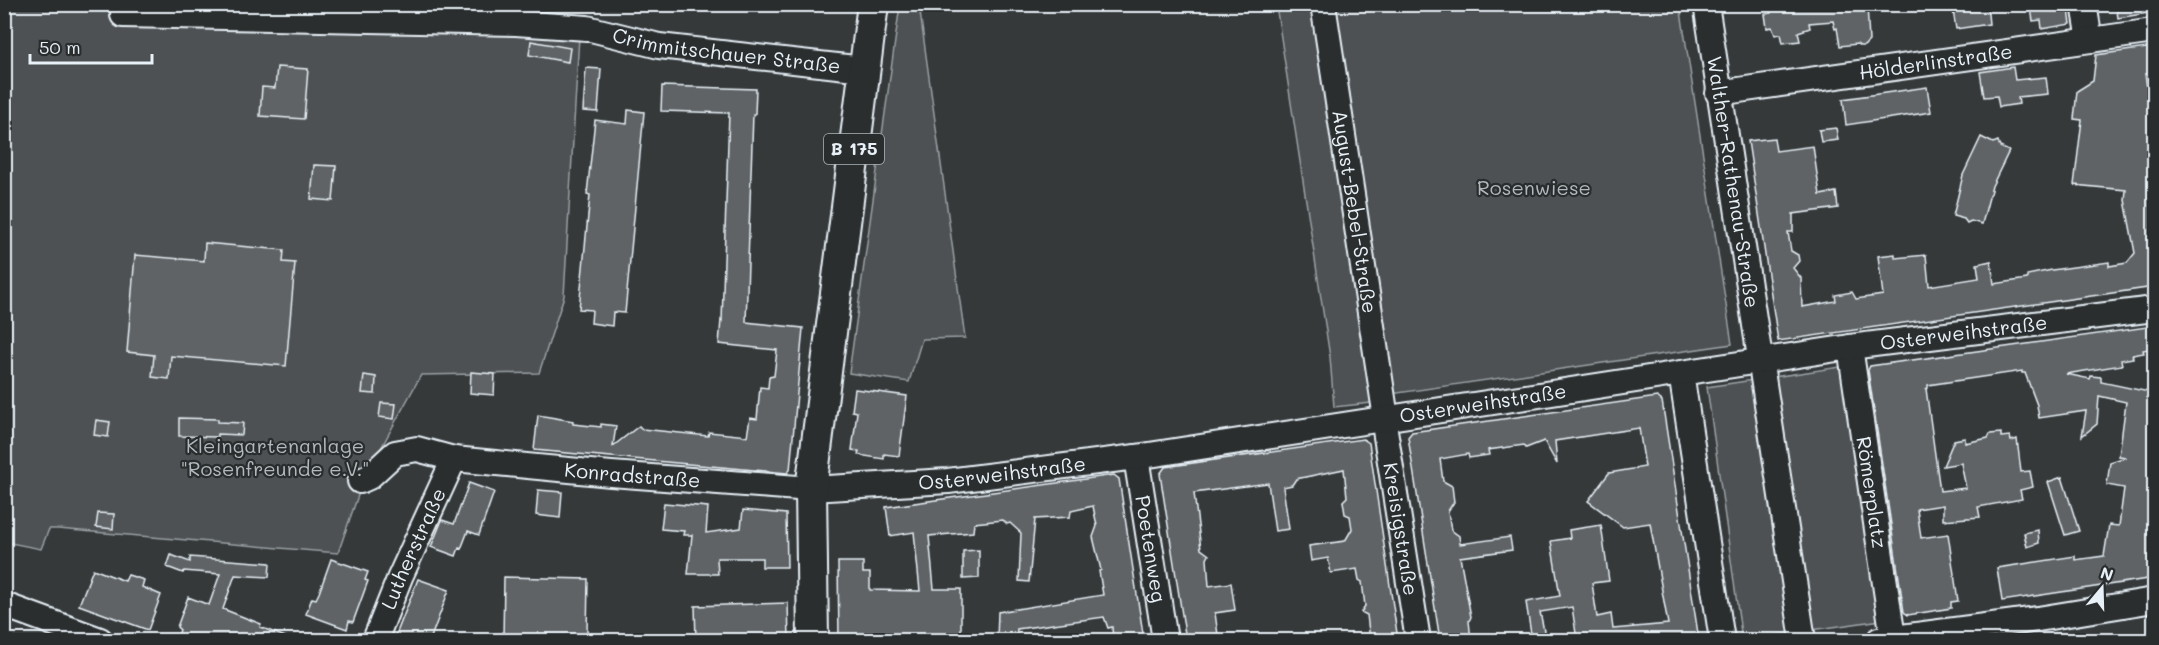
<svg xmlns="http://www.w3.org/2000/svg" width="2159" height="645" font-family="Mali,sans-serif">
  <style>
    .green { fill: #4d5152; stroke: #9aa1a5; stroke-width: 1.5 }
    .building { fill: #5f6365; stroke: #e8f1f8; stroke-width: 1.5 }
    .lines { fill: none; stroke-linecap: round; stroke-linejoin: round }
    .minor-casing { stroke: #e8f1f8; stroke-width: 28 }
    .major-casing { stroke: #e8f1f8; stroke-width: 34 }
    .minor { stroke: #2a2d2e; stroke-width: 24 }
    .major { stroke: #2a2d2e; stroke-width: 30 }
    .labels { text-anchor: middle; stroke-width: 4.5; stroke-linejoin: round; paint-order: stroke }
    .shield { fill: #2a2d2e; stroke: #afb6bb; stroke-width: 1.5 }
    .shield-label { font-size: 18px; font-weight: bold; fill: #e8f1f8 }
    .street-label { font-size: 20px; fill: #e8f1f8; stroke: #2a2d2e }
    .park-label { font-size: 20px; fill: #b2b9be; stroke: #2a2d2e }
  </style>
  <rect width="100%" height="100%" fill="#35393a"/>
  <filter id="ink" filterUnits="userSpaceOnUse"><feTurbulence type="fractalNoise" baseFrequency=".0167" numOctaves="2"/><feDisplacementMap in="SourceGraphic" scale="12" xChannelSelector="R" yChannelSelector="G"/><feConvolveMatrix kernelMatrix="1 2 1 2 8 2 1 2 1" color-interpolation-filters="sRGB"/></filter>
  <g filter="url(#ink)">
    <path class="green" d="M4,5H331L329,15L579,36L564,296L539,373L421,375L363,481L338,553L58,529H49L41,549L5,542Z
      M900,5H919L965,338L922,339L909,382L849,373Z
      M1276,5H1313L1371,403L1334,407L1330,357Z
      M1333,5H1680L1732,344L1391,394Z
      M1840,367L1881,620L1742,640L1707,387Z"/>
    <path class="building" d="M1769,4H1867L1869,41L1864,46H1860L1857,44L1840,46L1837,28L1835,29L1833,21L1809,23L1810,28L1798,32L1800,41L1783,43L1781,34L1775,35L1772,27L1767,28L1765,14L1771,13Z
      M1952,4H1987L1989,24L1956,29Z
      M2039,4H2068L2071,24L2042,29L2041,20L2033,21L2031,8L2039,6Z
      M2116,4H2154V12L2118,18Z
      M531,41L570,48L568,62L529,55Z
      M2154,47V72L2145,74L2151,113L2154,114V144L2151,157L2154,158V287L1778,341L1748,141L1774,138L1776,151L1813,146L1820,195L1836,192L1838,208L1793,214V232H1788L1791,251L1798,255L1799,261L1793,268L1801,278L1802,307L1836,301L1835,295L1852,292L1856,299L1883,295L1878,256L1895,254V258L1926,255L1929,286L1979,278L1977,264L1991,261L1994,284L2027,279V275L2052,270L2109,262V266L2127,263L2135,253L2125,200L2126,190L2074,185L2082,120L2074,119L2077,91L2093,81L2096,55Z
      M277,67L308,69L304,119L260,116L262,87L275,88Z
      M2013,67L2015,80L2046,77L2048,94L2018,97L2019,104L1999,107L1997,96L1984,97L1980,72Z
      M586,68L601,69L598,112L583,111Z
      M662,86L756,89L755,114H753L746,322L803,328L790,470L787,473L534,450L538,415L573,421V424L601,427V424L616,426L613,446L639,426L642,429L708,436L709,432L747,436L750,418L757,419L760,387L768,388L769,377L774,376L777,350L719,344L721,320L722,321L729,113L661,111Z
      M1927,87L1931,112L1846,125L1843,99Z
      M628,110L644,112L625,313L613,312L612,326L591,323L592,310L579,309L590,195L587,194L595,120L627,124Z
      M1836,128L1838,140L1821,142L1819,130Z
      M1981,137L1993,143L1998,141L2000,147L2009,151L1992,186L1982,224L1971,221L1967,223L1964,219L1953,216L1963,175Z
      M314,165L336,166L333,201L311,199Z
      M205,243L284,250L283,262L295,263L286,366L171,356L169,379L152,377L154,355L127,352L135,255L204,261Z
      M2154,326V348L2143,350L2144,353L2132,355L2133,358L2121,360L2122,365L2066,374L2090,379L2091,376L2101,377V382L2154,393V578L2002,601L1997,568L2075,556V560L2104,556L2109,525L2119,526L2124,488L2107,485L2110,462L2126,457L2119,456L2126,402L2099,396L2097,424L2082,436L2086,411L2039,418L2037,405L2025,373H2022V371L1928,385V388L1926,389L1940,491L1966,488L1961,463L1943,466L1954,440L1965,438V443L1988,438L1990,434L2001,433V437L2010,436L2011,441L2017,439L2021,472L2030,471L2033,487L2020,490L2022,499L1978,507L1980,517L1943,520V505L1917,509L1921,538L1948,534L1958,601L1951,602V608L1908,615L1904,612L1868,370L1870,366Z
      M471,372L495,374L494,395L470,393Z
      M364,375L376,377L375,394L362,393Z
      M855,389L907,396L899,456L884,454V459L858,455L859,451L852,450L857,412L852,411Z
      M1657,397L1662,401L1699,640H1577L1572,607L1540,612L1546,640H1532L1526,602L1560,596L1551,541L1570,538L1569,530L1601,525L1609,581L1592,583L1597,617L1611,614L1613,629L1668,624L1650,523L1623,527L1588,501L1609,473L1645,467L1639,428L1555,441L1557,464L1544,441L1526,448L1524,445L1488,450L1489,455L1469,458L1468,454L1440,459L1443,481L1452,486L1454,502L1448,511L1451,530L1459,536L1460,544L1510,537L1512,550L1460,557L1471,617L1469,621L1471,640H1440L1408,437L1412,432Z
      M381,403L396,404L394,419L379,417Z
      M179,418L218,419V422L243,423L242,435L217,434V437L179,436Z
      M96,420L110,422L108,437L94,435Z
      M1363,439L1369,443L1398,640H1370L1367,615L1361,612L1365,606L1362,582L1359,580L1357,569L1331,573L1328,558L1311,561L1309,546L1345,541L1352,529L1350,516L1345,514L1343,501L1347,497L1344,469L1296,479L1292,485L1283,487L1289,529L1275,531L1268,483L1194,493L1201,549L1209,555L1207,559L1209,586L1231,583L1235,610L1215,613L1218,635L1214,636L1215,640H1186L1160,474L1165,467Z
      M1114,475L1119,479L1144,640H1113L1112,627L1108,628L1104,617L1017,629L1016,640H997L998,612L1103,595L1099,571L1101,570L1093,537L1097,526L1093,506L1071,511L1070,517L1035,519L1029,582L1019,581L1021,533L1010,523L1007,524L1003,520L974,523L973,532L929,536L934,589H961V640H839L838,562H863V573H870V590L920,591L914,532L890,536L886,507Z
      M2062,477L2079,531L2065,535L2048,482Z
      M469,483L494,492L479,535L468,531L461,549L459,548L456,556L431,547L442,520L454,524Z
      M538,490L562,492L560,518L536,515Z
      M664,503L708,507L706,533L741,528L743,510L786,514L787,567H762V558H717L718,574H688L692,535H683L684,531L661,529Z
      M98,513L114,514L113,529L96,527Z
      M2038,530L2039,543L2027,547L2024,533Z
      M979,550V578L963,579V551Z
      M171,555L190,562V557L270,563L269,577L235,575L223,609L261,624L260,627L293,640H192L178,635L180,630L177,627L188,597L209,605L220,574L184,571L183,573L167,567Z
      M331,559L368,572L365,580L368,581L353,622L349,621L347,629L306,614L312,598L316,599L319,593Z
      M93,569L125,581L128,575L144,580L142,587L161,595L148,630L79,605Z
      M504,577L588,579L587,634H572V640H503Z
      M418,579L449,590L430,640H394Z
      M788,603L789,640H696L695,606Z"/>
    <g class="lines">
      <defs>
        <g id="minor">
          <path id="s1" d="M1323,4L1386,418L1385,430L1418,640"/>
          <path id="s2" d="M1706,4L1803,640"/>
          <path d="M2084,4L2090,40"/>
          <path id="s3" d="M123,15L516,23L587,28L659,46L864,69"/>
          <path id="s4" d="M1718,93L2154,31"/>
          <path id="s5" d="M1850,347L1893,638"/>
          <path d="M1681,373L1722,640"/>
          <path id="s6" d="M1136,457L1165,640"/>
          <path id="s7" d="M360,481L369,477L395,453L417,449L454,459L611,474L811,489L948,481L1136,457L1850,347L2154,309"/>
          <path d="M4,605L100,640"/>
          <path id="s8" d="M375,640L400,577L454,459"/>
          <path d="M1879,640L2038,619L2154,600"/>
        </g>
        <path id="major" d="M813,640L811,489L873,4"/>
      </defs>
      <use href="#minor" class="minor-casing"/>
      <use href="#major" class="major-casing"/>
      <use href="#minor" class="minor"/>
      <use href="#major" class="major"/>
    </g>
  </g>
  <g class="labels">
    <rect class="shield" x="824" y="134" width="60" height="30" rx="4.5"/>
    <g class="shield-label">
      <text x="854" y="155">B 175</text>
    </g>
    <g class="street-label">
      <text dy="7" stroke="none"><textPath href="#s3" startOffset="606">Crimmitschauer Straße</textPath></text>
      <text dy="7" stroke="none"><textPath href="#s4" startOffset="220">Hölderlinstraße</textPath></text>
      <text dy="7" stroke="none"><textPath href="#s2" startOffset="180">Walther-Rathenau-Straße</textPath></text>
      <text dy="7" stroke="none"><textPath href="#s1" startOffset="210">August-Bebel-Straße</textPath></text>
      <text dy="7" stroke="none"><textPath href="#s7" startOffset="1628">Osterweihstraße</textPath></text>
      <text dy="7" stroke="none"><textPath href="#s7" startOffset="1142">Osterweihstraße</textPath></text>
      <text dy="7" stroke="none"><textPath href="#s7" startOffset="656">Osterweihstraße</textPath></text>
      <text dy="7" stroke="none"><textPath href="#s7" startOffset="285">Konradstraße</textPath></text>
      <text dy="7" stroke="none"><textPath href="#s5" startOffset="147">Römerplatz</textPath></text>
      <text dy="7" stroke="none"><textPath href="#s1" startOffset="531">Kreisigstraße</textPath></text>
      <text dy="7" stroke="none"><textPath href="#s8" startOffset="99">Lutherstraße</textPath></text>
      <text dy="7" stroke="none"><textPath href="#s6" startOffset="93">Poetenweg</textPath></text>
    </g>
    <g class="park-label">
      <text x="1534" y="195">Rosenwiese</text>
      <text x="275" y="453">Kleingartenanlage<tspan x="275" dy="23">"Rosenfreunde e.V."</tspan></text>
    </g>
  </g>
  <rect width="2159" height="645" fill="none" stroke="#2a2d2e" stroke-width="24"/>
  <rect x="12" y="12" width="2135" height="621" fill="none" stroke="#e8f1f8" stroke-width="2" filter="url(#ink)"/>
  <g transform="translate(2102 588) rotate(19)" stroke="#2a2d2e" stroke-width="4.5" paint-order="stroke">
  <path d="M0-4.5L10 22L0 15L-10 22Z" fill="#e8f1f8"/>
  <text y="-9" font-size="16" font-weight="bold" text-anchor="middle" fill="#e8f1f8">N</text>
  </g>
  <path d="M30 54v9h122v-9" fill="none" stroke="#e8f1f8" stroke-width="3"/>
  <text x="39" y="54" font-size="18" fill="#e8f1f8" stroke="#2a2d2e" stroke-width="4.5" paint-order="stroke">50 m</text>
</svg>
